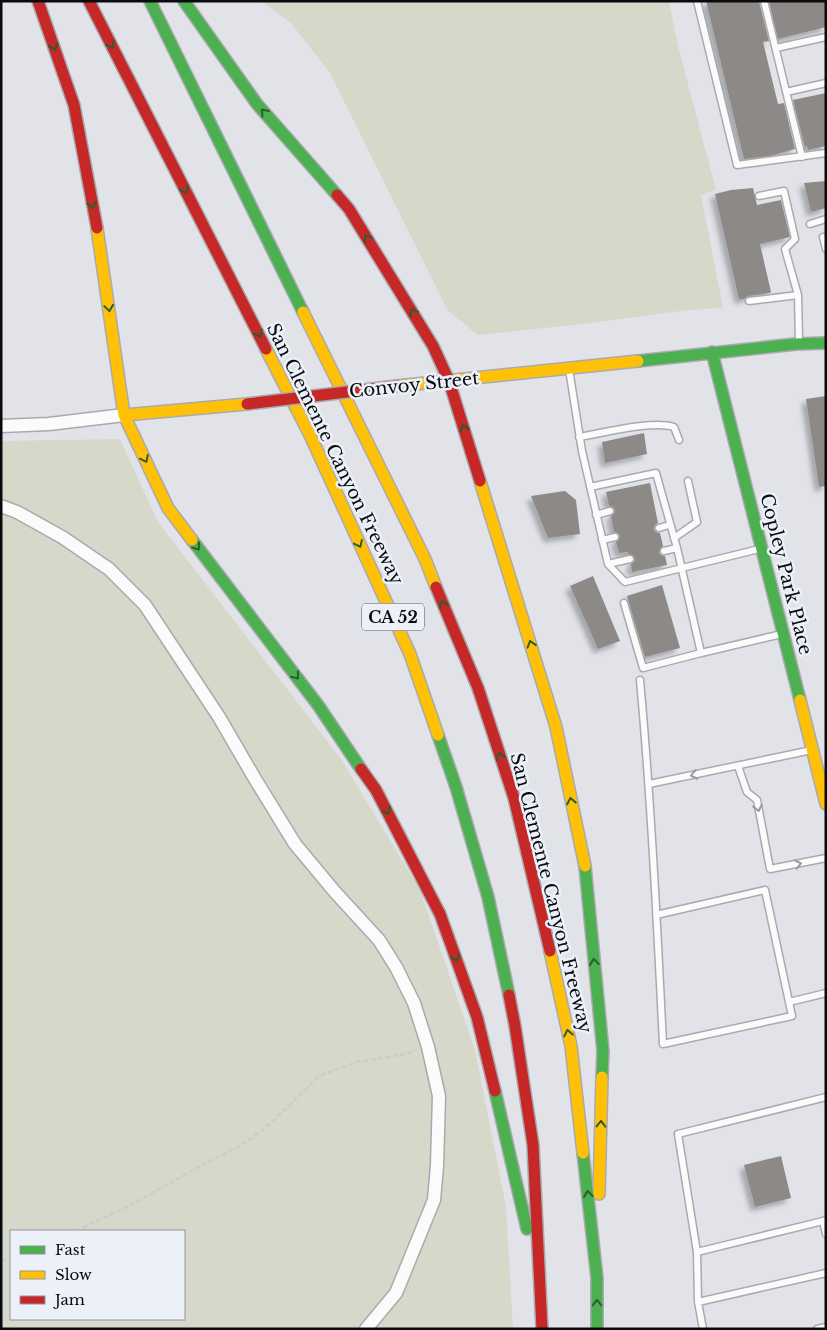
<svg xmlns="http://www.w3.org/2000/svg" width="827" height="1330" font-family="'Libre Baskerville',serif">
  <style>
    .green { fill: #d6d8c9; fill-rule: evenodd }
    .building { fill: #8c8987; filter: url(#shadow) }
    .lines { fill: none; stroke-linecap: round; stroke-linejoin: round }
    .lane-casing { stroke: #a9aaae; stroke-width: 9 }
    .street-casing { stroke: #a9aaae; stroke-width: 15 }
    .fast-casing { stroke: #a9aaae; stroke-width: 14 }
    .slow-casing { stroke: #a9aaae; stroke-width: 14 }
    .jam-casing { stroke: #a9aaae; stroke-width: 14 }
    .path { stroke: #ccccce; stroke-width: 2.5; stroke-dasharray: 5 2.5; stroke-linecap: butt }
    .lane { stroke: #fbfbfc; stroke-width: 6 }
    .street { stroke: #fbfbfc; stroke-width: 12 }
    .fast { stroke: #4caf50; stroke-width: 11 }
    .slow { stroke: #ffc107; stroke-width: 11 }
    .jam { stroke: #c62828; stroke-width: 11 }
    .jam-bridge-casing { stroke: #a9aaae; stroke-width: 14; stroke-linecap: butt }
    .jam-bridge { stroke: #c62828; stroke-width: 11 }
    .oneway { stroke: #2b5d2f }
    .oneway2 { stroke: #9b9b9d }
    .labels { text-anchor: middle; stroke-width: 5; stroke-linejoin: round; paint-order: stroke }
    .shield { fill: #ecf0f9; stroke: #4e5054; stroke-width: 1 }
    .shield-label { font-size: 16px; font-weight: bold; fill: #0a0b0e }
    .street-label { font-size: 18px; fill: #0a0b0e; stroke: #ecf0f9 }
  </style>
  <defs>
    <filter id="shadow"><feDropShadow dx="-4.5" dy="4.5" stdDeviation="2.5" flood-color="#0004"/></filter>
  </defs>
  <rect width="100%" height="100%" fill="#e2e3e9"/>
  <path class="green" d="M261,1H669L678,46L716,190L701,195L723,308L688,310L583,324L478,335L448,311L330,73L291,23Z
    M120,439L158,522L341,759L420,890L475,1050L506,1207L513,1329H1V441ZM11,1231H184V1319H11Z"/>
  <path class="building" d="M706,1H759L769,41L763,42L778,104L784,103L795,149L770,156L744,159Z
    M769,1H826V27L778,39Z
    M826,93V146L808,150L807,146L805,147L793,100Z
    M826,181V208L811,212L804,183Z
    M753,188L757,205L781,200L790,237L760,244L771,292L770,293L748,296L744,299H739L715,194L731,190Z
    M826,396V486L819,487L806,399Z
    M644,433L647,454L605,463L602,442Z
    M650,483L658,523L655,525L654,529L656,532L660,533L663,546L659,552L661,555L665,556L667,565L632,572L631,564L635,561L634,556L628,554V552L619,553L616,542L620,536L618,533L614,532L611,516L614,514L615,510L613,507L609,506L606,492Z
    M565,491L576,500L580,534L548,538L531,496Z
    M593,576L620,641L598,649L570,586Z
    M662,585L680,648L645,657L627,596Z
    M781,1156L791,1198L755,1207L744,1165Z"/>
  <g class="lines">
    <defs>
      <path id="lane" d="M697,1L737,165L826,153
        M764,1L802,157
        M776,48L826,37
        M786,92L826,83
        M759,196L784,191L795,239L785,249L798,295L799,342
        M810,224L826,219
        M823,237L826,249
        M749,301L798,295
        M569,369L582,451L608,564L625,582L759,549
        M579,437C603,433 653,420 674,427L679,440
        M590,487L656,473L677,548L701,653L782,634
        M596,515L610,511
        M659,528L669,525
        M674,538L697,522L688,481
        M602,540L615,537
        M664,551L677,548
        M608,564L630,559
        M624,603L643,668L701,653
        M640,680C651,801 657,922 663,1044L792,1016L765,890L656,915
        M738,766L747,792L757,800L770,869L826,858
        M649,784L812,750
        M789,1002L826,993
        M826,1097L678,1134L697,1252L698,1302L826,1273
        M825,1220L823,1221L826,1234
        M697,1252L823,1221
        M698,1302L703,1329
        M817,1329L826,1327"/>
      <path id="street" d="M1,426L49,424L124,415
        M1,506L17,512L62,537L109,569L145,605L219,717L255,779L295,844L335,892L379,940L396,967L414,1003L428,1047L439,1096L437,1166L434,1200L396,1293L366,1329"/>
      <path id="fast" d="M150,1L303,312
        M184,1L257,104L337,195
        M712,352L800,700
        M638,361L796,344L826,343
        M192,540L318,705L361,769
        M438,735L456,787L488,897L509,995
        M585,866L603,1051L602,1077
        M495,1091L527,1229
        M583,1153L597,1278V1329"/>
      <path id="slow" d="M97,228L124,415L168,508L192,540
        M303,312L425,559L436,587
        M266,349L310,435L410,654L438,735
        M397,386L638,361
        M124,415L247,404
        M480,481L556,727L585,866
        M800,700L826,804
        M550,951L571,1046L583,1153
        M599,1194L602,1077"/>
      <path id="jam" d="M38,1L74,105L97,228
        M89,1L266,349
        M337,195L349,209L433,346L449,381L480,481
        M436,587L478,688L514,798L550,951
        M361,769L376,790L440,914L477,1017L495,1091
        M509,995L515,1026L533,1145L542,1329"/>
    </defs>
    <use href="#lane" class="lane-casing"/>
    <use href="#street" class="street-casing"/>
    <use href="#fast" class="fast-casing"/>
    <use href="#slow" class="slow-casing"/>
    <use href="#jam" class="jam-casing"/>
    <path class="path" d="M76,1231L133,1204L193,1170L245,1143L271,1123L319,1076L357,1062L401,1055L417,1050
      M1,1261L11,1259"/>
    <use href="#lane" class="lane"/>
    <use href="#street" class="street"/>
    <use href="#fast" class="fast"/>
    <use href="#slow" class="slow"/>
    <use href="#jam" class="jam"/>
    <defs>
      <path id="jam-bridge" d="M247,404L397,386"/>
    </defs>
    <use href="#jam-bridge" class="jam-bridge-casing"/>
    <use href="#jam-bridge" class="jam-bridge"/>
  </g>
  <defs><path id="oneway-chevron" d="M-2-3.5L2.5 0L-2 3.5" fill="none" stroke-width="1.6" stroke-linecap="round" stroke-linejoin="round" transform="scale(1.25)"/></defs>
  <g class="oneway">
    <use href="#oneway-chevron" transform="translate(111 45) rotate(63)"/>
    <use href="#oneway-chevron" transform="translate(54 47) rotate(71)"/>
    <use href="#oneway-chevron" transform="translate(264 112) rotate(-131)"/>
    <use href="#oneway-chevron" transform="translate(185 190) rotate(63)"/>
    <use href="#oneway-chevron" transform="translate(92 205) rotate(79)"/>
    <use href="#oneway-chevron" transform="translate(367 238) rotate(-122)"/>
    <use href="#oneway-chevron" transform="translate(109 308) rotate(82)"/>
    <use href="#oneway-chevron" transform="translate(413 312) rotate(-121)"/>
    <use href="#oneway-chevron" transform="translate(259 334) rotate(63)"/>
    <use href="#oneway-chevron" transform="translate(464 428) rotate(-107)"/>
    <use href="#oneway-chevron" transform="translate(145 459) rotate(64)"/>
    <use href="#oneway-chevron" transform="translate(359 544) rotate(65)"/>
    <use href="#oneway-chevron" transform="translate(197 547) rotate(53)"/>
    <use href="#oneway-chevron" transform="translate(443 604) rotate(-112)"/>
    <use href="#oneway-chevron" transform="translate(531 644) rotate(-107)"/>
    <use href="#oneway-chevron" transform="translate(296 676) rotate(52)"/>
    <use href="#oneway-chevron" transform="translate(500 756) rotate(-108)"/>
    <use href="#oneway-chevron" transform="translate(571 801) rotate(-101)"/>
    <use href="#oneway-chevron" transform="translate(387 811) rotate(63)"/>
    <use href="#oneway-chevron" transform="translate(456 958) rotate(70)"/>
    <use href="#oneway-chevron" transform="translate(594 962) rotate(-96)"/>
    <use href="#oneway-chevron" transform="translate(568 1033) rotate(-102)"/>
    <use href="#oneway-chevron" transform="translate(601 1124) rotate(-89)"/>
    <use href="#oneway-chevron" transform="translate(588 1194) rotate(-97)"/>
    <use href="#oneway-chevron" transform="translate(597 1303) rotate(-90)"/>
  </g>
  <g class="oneway2">
    <use href="#oneway-chevron" transform="translate(694 775) rotate(168)"/>
    <use href="#oneway-chevron" transform="translate(758 808) rotate(78)"/>
    <use href="#oneway-chevron" transform="translate(798 864) rotate(-12)"/>
  </g>
  <g class="labels">
    <rect class="shield" x="362" y="603.5" width="62" height="27" rx="4"/>
    <g class="shield-label">
      <text x="393" y="623">CA 52</text>
    </g>
    <g class="street-label">
      <text transform="translate(414 385) rotate(-6)" y="6">Convoy Street</text>
      <text transform="translate(335 454) rotate(64)" y="6">San Clemente Canyon Freeway</text>
      <text transform="translate(786 574) rotate(76)" y="6">Copley Park Place</text>
      <text transform="translate(551 893) rotate(76)" y="6">San Clemente Canyon Freeway</text>
    </g>
  </g>
  <rect width="827" height="1330" fill="none" stroke="#0a0b0e" stroke-width="5"/>
  <rect x="10" y="1230" width="175" height="90" fill="#ecf0f9" stroke="#92949b"/>
  <rect x="20" y="1246" width="25" height="8" fill="#4caf50" stroke="#92949b"/>
  <text x="55" y="1255" font-size="15" fill="#0a0b0e">Fast</text>
  <rect x="20" y="1271" width="25" height="8" fill="#ffc107" stroke="#92949b"/>
  <text x="55" y="1280" font-size="15" fill="#0a0b0e">Slow</text>
  <rect x="20" y="1296" width="25" height="8" fill="#c62828" stroke="#92949b"/>
  <text x="55" y="1305" font-size="15" fill="#0a0b0e">Jam</text>
</svg>
